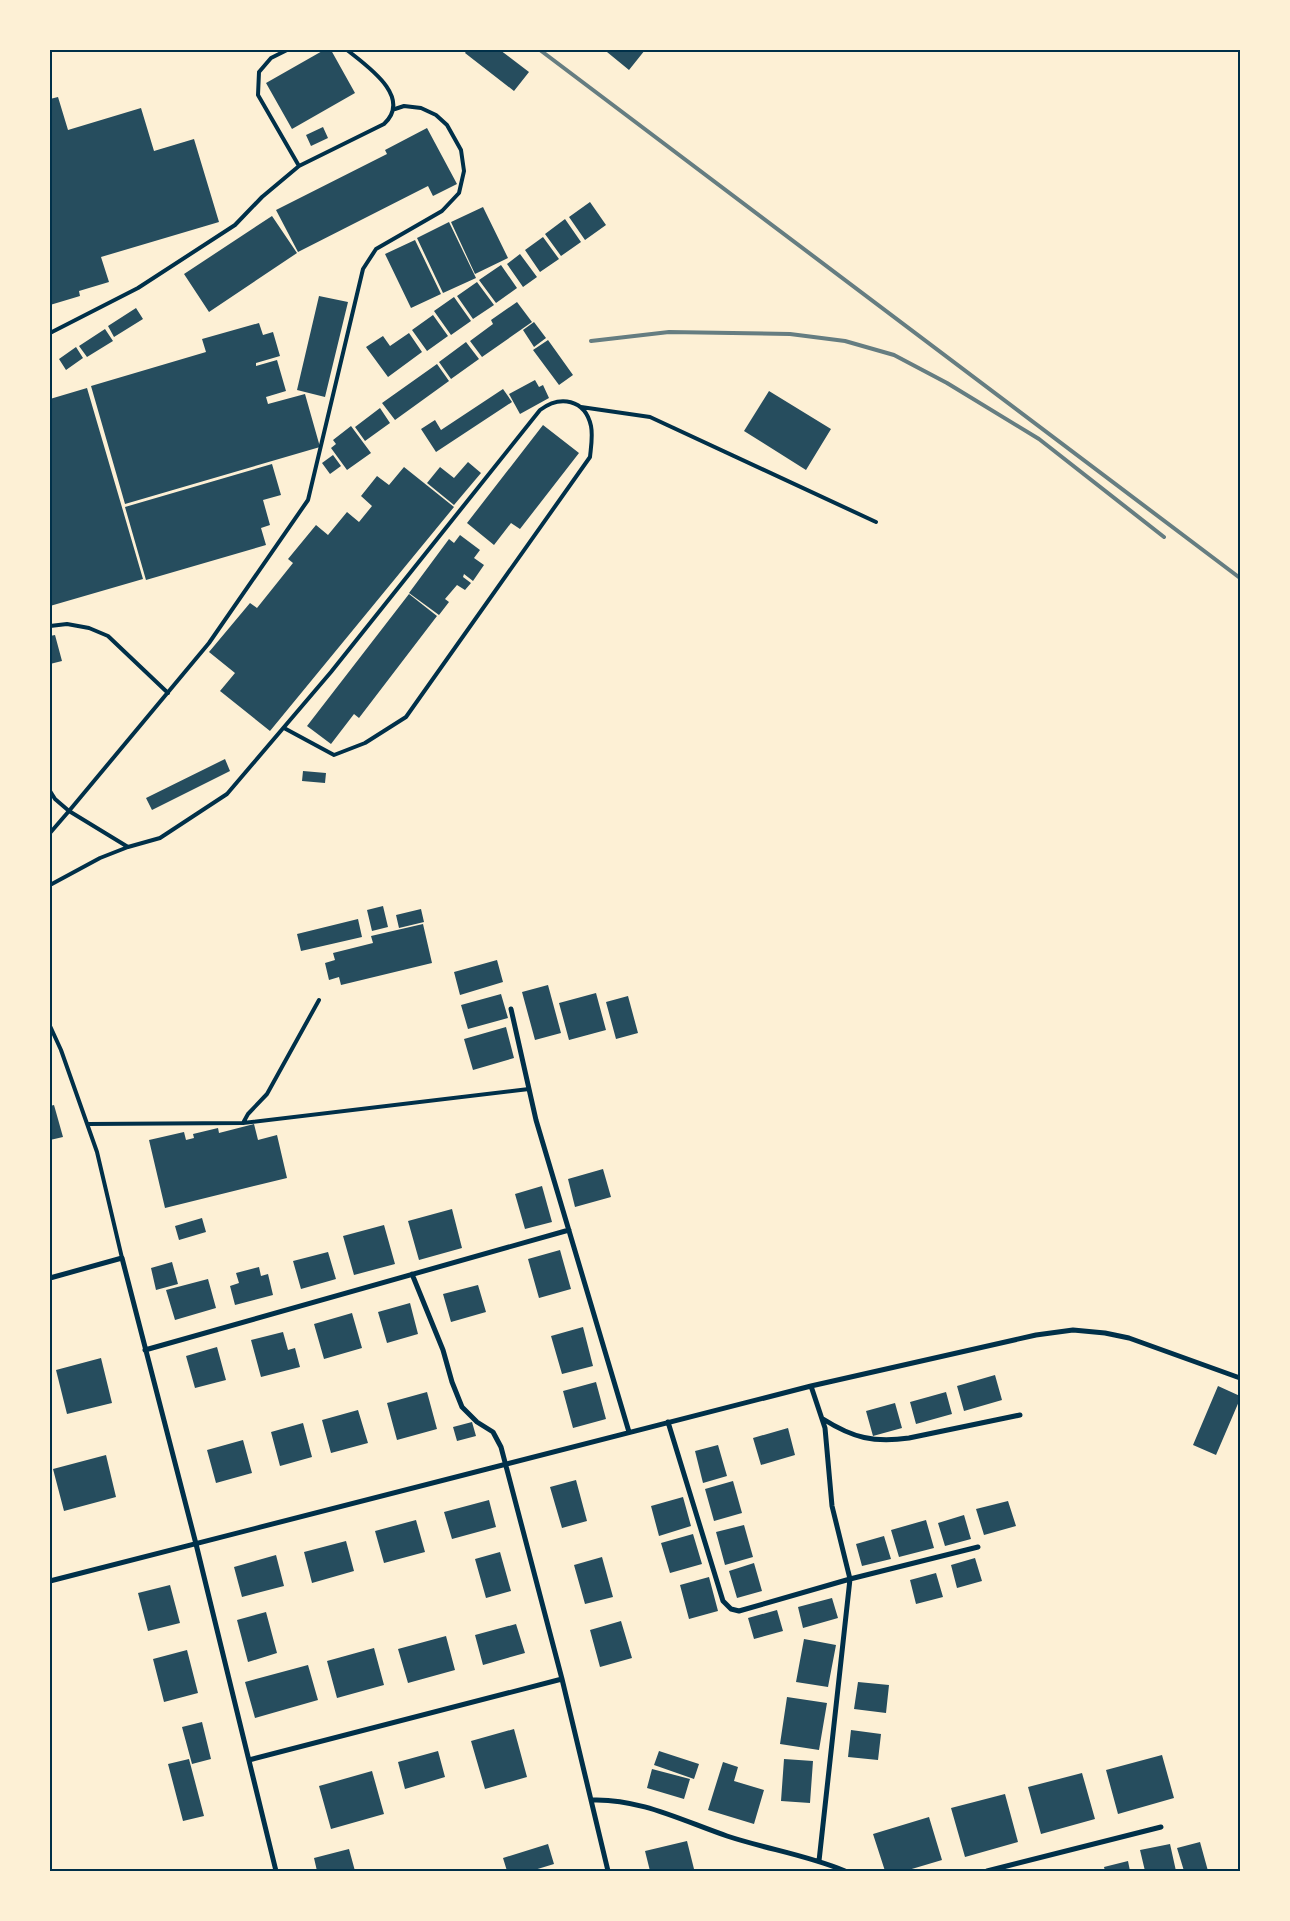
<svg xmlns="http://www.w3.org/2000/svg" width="1290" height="1921" font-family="'Varela Round',sans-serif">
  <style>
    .building { fill: #264d5e }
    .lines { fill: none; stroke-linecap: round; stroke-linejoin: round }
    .service { stroke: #003049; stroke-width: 4 }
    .minor { stroke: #003049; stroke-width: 5 }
    .rail { stroke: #657d81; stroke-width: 4 }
    .neatline { fill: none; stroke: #003049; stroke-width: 2 }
  </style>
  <rect width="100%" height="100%" fill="#fdf0d5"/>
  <path class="building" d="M324,50H331L355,93L292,129L266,83Z
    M467,50H500L529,72L514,91L465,53Z
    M608,50H645L629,70L607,52Z
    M58,97L68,130L141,108L154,151L194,139L219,222L101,257L109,282L79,291L80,296L50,305V99Z
    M323,127L328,138L311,146L306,135Z
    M427,128L457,184L433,196L428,186L298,252L276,210L387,154L385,150Z
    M590,202L606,225L585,240L569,217Z
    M483,207L508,258L475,274L451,222Z
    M272,216L297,253L209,312L184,274Z
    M565,219L581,242L561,256L545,234Z
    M449,222L476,278L443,293L417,238Z
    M543,237L559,259L540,272L525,250Z
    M415,240L441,294L411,308L385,254Z
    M520,254L537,277L523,287L507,264Z
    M501,265L517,288L496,303L479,280Z
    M477,282L494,305L473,319L457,296Z
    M319,296L348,302L325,397L297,390Z
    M454,297L471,321L451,335L434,311Z
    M517,302L532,322L482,357L470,341L493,324L491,320Z
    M136,308L143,319L114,337L108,326Z
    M433,315L448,336L427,351L412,330Z
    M534,322L546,338L534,347L523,330Z
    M259,323L263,335L273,332L280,356L256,363V366L277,360L286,391L266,397L268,404L305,394L320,447L125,504L91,386L206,352L202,339Z
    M105,329L113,341L87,357L79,346Z
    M409,333L422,352L388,377L366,347L383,336L390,346Z
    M548,340L573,375L559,385L533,350Z
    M466,342L479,359L451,379L439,362Z
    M76,347L83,358L66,370L59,359Z
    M437,364L449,381L395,420L382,403Z
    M535,380L539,387L543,385L549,398L520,414L509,394Z
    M87,388L143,579L50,606V399Z
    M503,389L512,402L436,452L421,429L435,420L441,430Z
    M769,391L831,429L806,470L744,431Z
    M380,408L390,423L365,441L355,427Z
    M543,425L579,453L520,529L511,523L494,545L467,523Z
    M351,426L371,453L347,470L331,448L336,444L333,440Z
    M333,455L341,466L330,474L322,463Z
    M468,462L481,473L454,505L427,483L440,467L454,478Z
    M272,464L281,495L263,500L270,525L261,528L266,545L146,580L125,507Z
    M404,467L454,507L270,731L220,691L235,673L209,652L250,603L257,608L293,563L288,559L316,525L328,535L347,512L359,522L372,506L361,496L377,476L389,485Z
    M460,535L480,550L474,558L484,565L473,581L464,574L463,577L471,583L465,590L457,585L445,599L449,602L439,615L409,593L449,539L454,543Z
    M409,594L437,616L359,718L354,714L331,744L307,726Z
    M55,635L62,661L50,664V636Z
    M225,759L230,771L152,810L146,798Z
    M303,771L326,773L325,783L302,781Z
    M383,906L388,927L372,931L367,910Z
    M421,909L424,922L399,928L396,915Z
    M358,919L362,937L301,951L297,934Z
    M423,924L432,963L341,985L339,977L329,980L325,963L335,960L333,953L373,943L371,936Z
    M497,960L503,982L460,995L454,972Z
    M548,985L561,1033L535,1040L522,992Z
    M596,993L606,1030L569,1040L559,1003Z
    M501,994L508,1018L468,1029L461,1005Z
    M628,996L638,1033L616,1039L606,1002Z
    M506,1027L514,1058L473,1070L464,1039Z
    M54,1105L63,1137L50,1140V1106Z
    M254,1124L258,1140L277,1135L287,1178L165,1208L149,1140L184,1132L186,1140L194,1138L193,1134L218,1128L219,1133Z
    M603,1169L611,1197L575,1207L568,1179Z
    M542,1186L552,1222L525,1229L515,1194Z
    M452,1209L462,1248L419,1260L408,1221Z
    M202,1218L206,1232L179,1240L175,1226Z
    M384,1225L395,1264L354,1275L343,1236Z
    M560,1250L571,1289L539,1298L528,1259Z
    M328,1252L336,1279L301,1289L293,1261Z
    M172,1262L178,1284L156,1290L151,1268Z
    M259,1267L261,1276L268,1274L273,1295L235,1305L230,1286L239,1283L236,1273Z
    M208,1279L216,1308L175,1320L166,1290Z
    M478,1285L486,1312L451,1322L443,1294Z
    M410,1303L418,1334L387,1343L378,1312Z
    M352,1313L362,1348L324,1359L314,1324Z
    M583,1327L593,1366L562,1374L551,1336Z
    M283,1332L288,1350L295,1348L300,1367L261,1377L251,1340Z
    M217,1347L226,1380L195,1388L186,1356Z
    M101,1358L112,1403L67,1414L56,1370Z
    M995,1375L1002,1400L964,1411L957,1386Z
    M596,1382L606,1419L573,1428L563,1391Z
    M1218,1386L1240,1396V1399L1216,1455L1193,1445Z
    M427,1392L437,1429L397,1440L387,1403Z
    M946,1392L952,1414L916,1424L910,1402Z
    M895,1403L902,1428L873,1436L866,1411Z
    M358,1410L368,1443L331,1453L322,1420Z
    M472,1422L476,1436L457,1441L453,1427Z
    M303,1423L312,1457L280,1466L271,1432Z
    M788,1428L795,1455L761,1465L753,1438Z
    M243,1440L252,1473L216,1483L207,1450Z
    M718,1445L727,1476L703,1483L695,1451Z
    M106,1455L116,1497L64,1511L53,1469Z
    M576,1480L587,1521L562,1528L550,1487Z
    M733,1481L742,1513L714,1521L705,1489Z
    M683,1497L691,1526L659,1536L651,1506Z
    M489,1500L496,1527L452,1539L444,1512Z
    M1008,1501L1016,1526L984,1535L976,1509Z
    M964,1515L971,1539L945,1546L938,1523Z
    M416,1520L425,1552L384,1563L375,1531Z
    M926,1520L934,1548L899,1557L891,1530Z
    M744,1525L753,1557L725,1565L716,1532Z
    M693,1534L702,1564L670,1573L661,1543Z
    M884,1536L891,1559L862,1566L856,1544Z
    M346,1541L354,1571L312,1583L304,1552Z
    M500,1552L511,1591L486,1598L475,1559Z
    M276,1555L284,1586L242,1597L234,1567Z
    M602,1557L613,1597L585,1604L574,1565Z
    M975,1558L982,1581L957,1588L951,1565Z
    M754,1563L762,1591L737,1598L729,1571Z
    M936,1573L943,1597L916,1604L910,1580Z
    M709,1577L718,1611L689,1619L680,1585Z
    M170,1585L180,1623L148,1631L138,1593Z
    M832,1598L838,1618L803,1628L798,1607Z
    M777,1610L783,1631L754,1639L748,1618Z
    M266,1612L277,1653L248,1662L237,1620Z
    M621,1621L632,1658L600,1667L590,1630Z
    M516,1624L525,1653L483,1665L475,1635Z
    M446,1636L455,1670L408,1683L398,1649Z
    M804,1639L836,1645L828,1687L796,1682Z
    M374,1648L384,1685L337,1698L327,1661Z
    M187,1650L198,1693L164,1702L153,1659Z
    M308,1665L318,1700L255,1718L245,1682Z
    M858,1682L889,1685L886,1713L854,1709Z
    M787,1697L827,1703L819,1750L780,1744Z
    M202,1722L211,1759L192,1764L182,1727Z
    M514,1729L527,1777L485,1789L471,1741Z
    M851,1730L881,1734L878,1760L848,1757Z
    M438,1751L445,1777L405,1789L398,1762Z
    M659,1751L699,1764L694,1779L654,1765Z
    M1162,1755L1174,1798L1118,1814L1106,1770Z
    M189,1759L204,1816L183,1821L168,1764Z
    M784,1759L813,1761L810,1803L781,1801Z
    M723,1762L738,1767L734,1781L764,1790L754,1824L708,1810Z
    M652,1769L690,1779L684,1799L647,1788Z
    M372,1771L384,1814L331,1829L319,1786Z
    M1082,1773L1095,1819L1041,1834L1028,1787Z
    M1005,1794L1018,1842L965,1857L951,1808Z
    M929,1817L942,1860L905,1871H885L873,1834Z
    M687,1841L694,1869L685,1871H650L645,1851Z
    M1200,1842L1208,1871H1184L1177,1848Z
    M548,1844L554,1864L531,1871H507L503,1858Z
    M1170,1844L1176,1871H1145L1140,1850Z
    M349,1849L355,1871H317L314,1858Z
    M1128,1861L1130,1871H1105L1104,1867Z"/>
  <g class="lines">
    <path class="service" d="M299,166L384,124C413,97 367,66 347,50
      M50,333L138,288L235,225L262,197L299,166L258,95L259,72L271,58L287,50
      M581,407L650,417L876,522
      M50,626L67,624L89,628L108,636L168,693
      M50,791L55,799L69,811L50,833
      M128,847L69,811L209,643L308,500L363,269L376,249L442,211L459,193L464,171L461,150L447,125L436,115L421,108L404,106L395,109
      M50,885L100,858L128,847L160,838L227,794L331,672L540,410C560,395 585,399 591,426C593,436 591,447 590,457L406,717L365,743L334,755L284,728
      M50,1026L61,1050L97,1152L122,1258
      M243,1123L529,1089
      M88,1124L243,1123L248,1114L267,1094L319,1000"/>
    <path class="minor" d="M511,1009L536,1120L629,1432
      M412,1274L443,1350L452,1382L462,1407L477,1422L493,1432L501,1447L562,1679L608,1871
      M50,1278L122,1258L196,1544L276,1871
      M145,1350L569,1230
      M811,1386L825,1428L832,1506L850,1579L819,1861
      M823,1419C853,1438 874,1443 909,1438L1020,1415
      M668,1422L723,1601L731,1609L739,1611L850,1579L978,1547
      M50,1581L811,1386L1036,1335L1073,1330L1105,1333L1129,1338L1240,1378
      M249,1760L562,1679
      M591,1800C639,1798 683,1821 727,1836C766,1849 807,1855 845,1871
      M987,1871L1161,1827"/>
    <path class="rail" d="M540,50L1240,578
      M591,341L669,332L790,334L845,341L894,355L947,383L1039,439L1164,537"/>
  </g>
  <rect width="1290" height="1921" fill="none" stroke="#fdf0d5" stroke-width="102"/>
  <rect x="51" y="51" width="1188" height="1819" class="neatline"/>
</svg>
